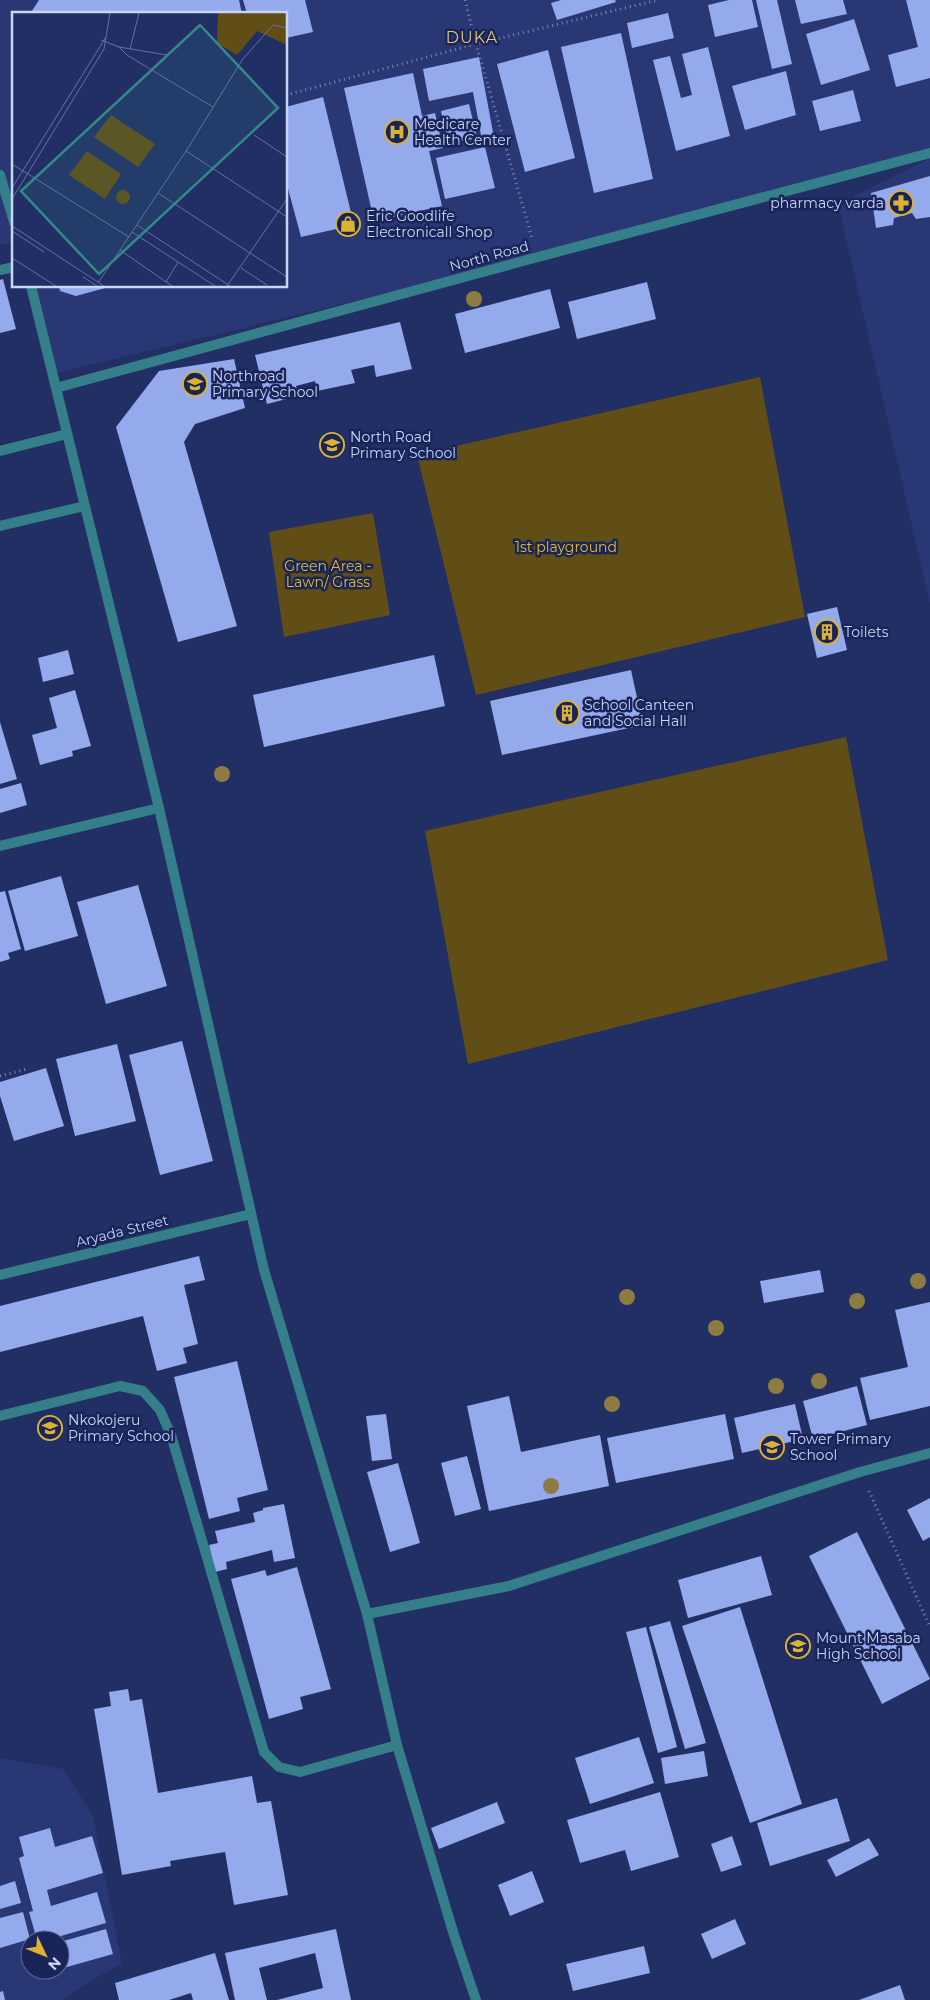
<svg xmlns="http://www.w3.org/2000/svg" width="930" height="2000" font-family="Montserrat,sans-serif">
  <style>
    .built { fill: #293774; fill-rule: evenodd }
    .green { fill: #614e16 }
    .building { fill: #94aaec }
    .lines { fill: none; stroke-linecap: round; stroke-linejoin: round }
    .path { stroke: #7b87b3; stroke-width: 3; stroke-dasharray: 1 4; stroke-linecap: butt }
    .service { stroke: #357f8b; stroke-width: 10 }
    .minor { stroke: #357f8b; stroke-width: 10 }
    .tree { fill: #8e7b42 }
    .labels { text-anchor: middle; stroke-width: 5; stroke-linejoin: round; paint-order: stroke }
    .poi-label { font-size: 14px; fill: #c9d4f6; stroke: #192459; text-anchor: start }
    .street-label { font-size: 14px; fill: #c9d4f6; stroke: #192459 }
    .park-label { font-size: 14px; fill: #e7ba26; stroke: #192459 }
    .quarter-label { font-size: 16px; letter-spacing: 1px; fill: #e3c87c; stroke: #192459 }
    .inset-road { fill: none; stroke: #65719f; stroke-width: 1 }
    .view { fill: #348989; fill-opacity: 0.15; stroke: #348989; stroke-width: 2.5 }
    .inset-edge { fill: none; stroke: #c9d4f6; stroke-width: 2.5 }
  </style>
  <rect width="100%" height="100%" fill="#222f65"/>
  <path class="built" d="M0,0H930V153L538,257L52,374L36,286H286V14H14V242L0,245Z
    M930,158V604L838,204Z
    M0,1758L63,1769L93,1816L122,1964L101,1975L61,2000H0ZM30,1940H60V1970H30Z"/>
  <path class="green" d="M760,377L805,617L476,695L417,455Z
    M373,513L390,615L284,637L269,532Z
    M846,737L888,960L468,1064L425,831Z"/>
  <path class="building" d="M39,0H239L242,14H30Z
    M243,0H305L313,32L286,38V14H247Z
    M561,0H615L616,2L557,20L551,3Z
    M729,0H752L758,27L715,37L708,5Z
    M756,0H777L792,64L772,69Z
    M795,0H843L847,14L801,24Z
    M906,0H930V78L896,87L888,55L918,47Z
    M668,13L674,38L632,48L627,23Z
    M854,19L870,70L821,85L806,34Z
    M621,33L653,179L594,193L561,47Z
    M708,47L730,136L676,151L653,60L670,56L681,98L692,95L682,54Z
    M548,50L575,158L525,172L497,64Z
    M479,57L495,143L483,146L473,92L429,101L423,69Z
    M786,71L796,115L745,130L732,86Z
    M413,73L422,116L435,113L443,148L429,151L442,206L374,221L344,88Z
    M853,90L861,121L820,131L812,101Z
    M323,97L354,225L301,237L286,181V107Z
    M469,104L477,138L448,144L441,111Z
    M485,147L495,188L445,199L436,158Z
    M930,176V217L916,219L912,213L894,218L893,225L876,228L871,193Z
    M3,279L16,329L0,333V280Z
    M647,282L656,319L577,339L568,302Z
    M59,286H109V287L76,296L60,291Z
    M550,289L560,328L465,353L455,314Z
    M400,322L412,369L376,377L374,365L351,370L355,383L317,391L315,381L296,386L298,396L267,404L255,355Z
    M234,359L245,408L195,424L184,442L237,626L178,642L116,427L159,371Z
    M837,607L847,650L817,658L807,614Z
    M68,650L74,674L43,682L38,658Z
    M434,655L445,706L264,747L253,695Z
    M631,670L643,725L502,755L490,701Z
    M75,690L91,746L72,751L73,756L40,765L32,735L57,728L49,698Z
    M0,722L17,779L0,784Z
    M21,783L27,805L0,813V789Z
    M61,876L78,936L25,951L8,891Z
    M138,885L167,986L106,1004L77,902Z
    M5,891L21,949L8,953L10,959L0,962V892Z
    M182,1041L213,1161L160,1175L129,1055Z
    M117,1044L136,1121L75,1136L56,1059Z
    M46,1068L64,1126L14,1141L0,1096V1082Z
    M199,1256L205,1280L184,1285L198,1344L183,1348L187,1363L157,1371L143,1316L0,1352V1306Z
    M820,1270L824,1292L764,1303L760,1281Z
    M930,1302V1406L870,1420L860,1378L908,1367L895,1310Z
    M237,1361L268,1490L237,1498L240,1511L209,1519L174,1377Z
    M857,1386L867,1425L813,1439L803,1401Z
    M509,1396L521,1452L600,1435L609,1486L489,1511L467,1406Z
    M795,1404L803,1439L742,1453L734,1418Z
    M386,1414L392,1459L372,1461L366,1416Z
    M725,1414L734,1459L616,1483L607,1438Z
    M467,1456L481,1509L455,1516L441,1463Z
    M398,1463L420,1543L390,1552L367,1472Z
    M930,1498V1537L923,1541L907,1510Z
    M284,1504L295,1558L274,1562L272,1550L226,1562L227,1569L215,1572L209,1545L218,1543L215,1531L255,1522L253,1513L263,1510V1508Z
    M857,1532L930,1679L882,1704L809,1556Z
    M761,1556L772,1595L688,1618L678,1580Z
    M297,1567L331,1689L300,1697L303,1709L269,1719L231,1579L265,1570L267,1576Z
    M740,1607L802,1804L750,1823L682,1626Z
    M670,1621L706,1743L685,1749L649,1627Z
    M646,1627L677,1747L658,1753L626,1632Z
    M128,1689L130,1701L142,1699L158,1793L252,1776L257,1803L271,1801L288,1895L234,1905L225,1852L170,1861L171,1866L122,1875L94,1709L111,1706L109,1692Z
    M639,1737L654,1783L590,1804L575,1758Z
    M704,1751L708,1776L665,1784L661,1758Z
    M660,1792L679,1857L631,1871L625,1850L580,1863L567,1820Z
    M837,1798L850,1841L770,1866L757,1823Z
    M497,1802L505,1823L439,1849L431,1828Z
    M50,1828L55,1847L92,1836L103,1873L47,1890L51,1906L97,1892L106,1923L47,1940H37L29,1912L33,1911L19,1858L24,1856L19,1837Z
    M732,1836L742,1865L721,1872L711,1844Z
    M869,1838L879,1855L836,1877L827,1860Z
    M532,1871L544,1902L510,1916L498,1885Z
    M15,1881L21,1903L0,1909V1886Z
    M23,1912L30,1939L0,1948V1918Z
    M735,1919L746,1944L712,1959L701,1934Z
    M106,1929L113,1954L60,1969V1942Z
    M336,1929L351,2000H277L323,1988L315,1953L259,1968L267,2000H235L225,1953Z
    M644,1946L650,1973L573,1991L566,1964Z
    M215,1953L229,2000H193L191,1993L169,2000H119L115,1983Z
    M900,1985L905,2000H859Z
    M3,1991L5,2000H0V1992Z"/>
  <g class="lines">
    <path class="path" d="M465,0L476,44L532,238
      M286,95L476,44L658,0
      M0,1076L27,1069
      M869,1491L930,1627"/>
    <path class="service" d="M0,1416L120,1386L143,1391L160,1410L171,1435L264,1752L279,1767L300,1772L397,1745"/>
    <path class="minor" d="M0,175L14,222
      M0,270L14,267
      M31,286L159,808L264,1270L367,1614L397,1745L454,1935L476,2000
      M56,388L538,257L930,153
      M0,451L67,434
      M0,526L85,506
      M0,846L159,808
      M0,1275L251,1214
      M367,1614L509,1586L860,1472L930,1453"/>
  </g>
  <g class="tree">
    <circle cx="474" cy="299" r="8"/>
    <circle cx="222" cy="774" r="8"/>
    <circle cx="918" cy="1281" r="8"/>
    <circle cx="627" cy="1297" r="8"/>
    <circle cx="857" cy="1301" r="8"/>
    <circle cx="716" cy="1328" r="8"/>
    <circle cx="819" cy="1381" r="8"/>
    <circle cx="776" cy="1386" r="8"/>
    <circle cx="612" cy="1404" r="8"/>
    <circle cx="551" cy="1486" r="8"/>
  </g>
  <defs>
    <symbol id="hospital-ring" viewBox="-11 -11 22 22"><circle r="9.5" fill="#192459" stroke="#dbb233" stroke-width="1.5"/><path d="M-5-5h3v3.5h4V-5h3V5h-3V1.5h-4V5h-3Z" fill="#dbb233"/></symbol>
    <symbol id="pharmacy-ring" viewBox="-11 -11 22 22"><circle r="9.5" fill="#192459" stroke="#dbb233" stroke-width="1.5"/><path d="M-2-6h4v4h4v4h-4v4h-4v-4h-4v-4h4Z" fill="#dbb233"/></symbol>
    <symbol id="shop-ring" viewBox="-11 -11 22 22"><circle r="9.5" fill="#192459" stroke="#dbb233" stroke-width="1.5"/><path d="M-5-2.5h2.3a2.7 3.5 0 0 1 5.4 0H5L5.5 6h-11ZM-1.5-2.5h3a1.5 2.3 0 0 0-3 0Z" fill="#dbb233"/></symbol>
    <symbol id="school-ring" viewBox="-11 -11 22 22"><circle r="9.5" fill="#192459" stroke="#dbb233" stroke-width="1.5"/><path d="M0-5L7-2L0 1L-7-2ZM-4 1L0 2.5L4 1V4Q0 6-4 4Z" fill="#dbb233"/></symbol>
    <symbol id="building-ring" viewBox="-11 -11 22 22"><circle r="9.5" fill="#192459" stroke="#dbb233" stroke-width="1.5"/><path d="M-4-6H4V6H1V3H-1V6H-4ZM-2.5-4.3h1.7v1.8h-1.7ZM.8-4.3h1.7v1.8H.8ZM-2.5-1h1.7V.8h-1.7ZM.8-1h1.7V.8H.8Z" fill="#dbb233"/></symbol>
  </defs>
  <g fill-rule="evenodd">
    <use href="#hospital-ring" x="383" y="118" width="28" height="28"/>
    <use href="#pharmacy-ring" x="887" y="189" width="28" height="28"/>
    <use href="#shop-ring" x="334" y="210" width="28" height="28"/>
    <use href="#school-ring" x="181" y="370" width="28" height="28"/>
    <use href="#school-ring" x="318" y="431" width="28" height="28"/>
    <use href="#building-ring" x="813" y="618" width="28" height="28"/>
    <use href="#building-ring" x="553" y="699" width="28" height="28"/>
    <use href="#school-ring" x="36" y="1414" width="28" height="28"/>
    <use href="#school-ring" x="758" y="1433" width="28" height="28"/>
    <use href="#school-ring" x="784" y="1632" width="28" height="28"/>
  </g>
  <g class="labels">
    <g class="poi-label">
      <text x="414" y="129">Medicare<tspan x="414" dy="16">Health Center</tspan></text>
      <text x="884" y="208" text-anchor="end">pharmacy varda</text>
      <text x="366" y="221">Eric Goodlife<tspan x="366" dy="16">Electronicall Shop</tspan></text>
      <text x="212" y="381">Northroad<tspan x="212" dy="16">Primary School</tspan></text>
      <text x="350" y="442">North Road<tspan x="350" dy="16">Primary School</tspan></text>
      <text x="844" y="637">Toilets</text>
      <text x="584" y="710">School Canteen<tspan x="584" dy="16">and Social Hall</tspan></text>
      <text x="68" y="1425">Nkokojeru<tspan x="68" dy="16">Primary School</tspan></text>
      <text x="790" y="1444">Tower Primary<tspan x="790" dy="16">School</tspan></text>
      <text x="816" y="1643">Mount Masaba<tspan x="816" dy="16">High School</tspan></text>
    </g>
    <g class="street-label">
      <text transform="translate(489 256) rotate(-15)" y="5">North Road</text>
      <text transform="translate(122 1231) rotate(-14)" y="5">Aryada Street</text>
    </g>
    <g class="park-label">
      <text x="566" y="552">1st playground</text>
      <text x="328" y="571">Green Area -<tspan x="328" dy="16">Lawn/ Grass</tspan></text>
    </g>
    <g class="quarter-label">
      <text x="472" y="43">DUKA</text>
    </g>
  </g>
  <g transform="translate(12 12)">
    <rect width="275" height="275" fill="#222f65"/>
    <path d="M206,1H275V33L245,19L225,43L205,31ZM99,103L143,132L126,155L82,125ZM75,139L109,162L93,187L57,163ZM104 185a7 7 0 1 1 14 0a7 7 0 1 1-14 0Z" fill="#614e16"/>
    <path class="inset-road" d="M89,28L107,35L115,43L201,95M107,35L155,43M118,37L127,1M242,123L275,145M174,139L275,205M0,152L117,225M0,176L94,25M146,181L275,265M0,187L92,37L98,1M125,213L218,274M0,214L92,274M0,219L32,240M120,220L203,274M108,238L160,274M0,246L44,274M229,256L255,273M71,265L85,274M154,270L166,250M86,271L178,133L230,48L261,13L275,16M215,274L275,187"/>
    <path class="view" d="M188,13L266,96L87,262L9,179Z"/>
    <rect width="275" height="275" class="inset-edge"/>
  </g>
  <g transform="translate(45 1955) rotate(133)"><circle r="24" fill="#192459" stroke="#5f6a98"/>
  <path d="M0-4L9 19L0 12L-9 19Z" fill="#dbb233"/>
  <text y="-8" font-size="14" font-weight="bold" text-anchor="middle" fill="#c9d4f6">N</text>
  </g>
</svg>
